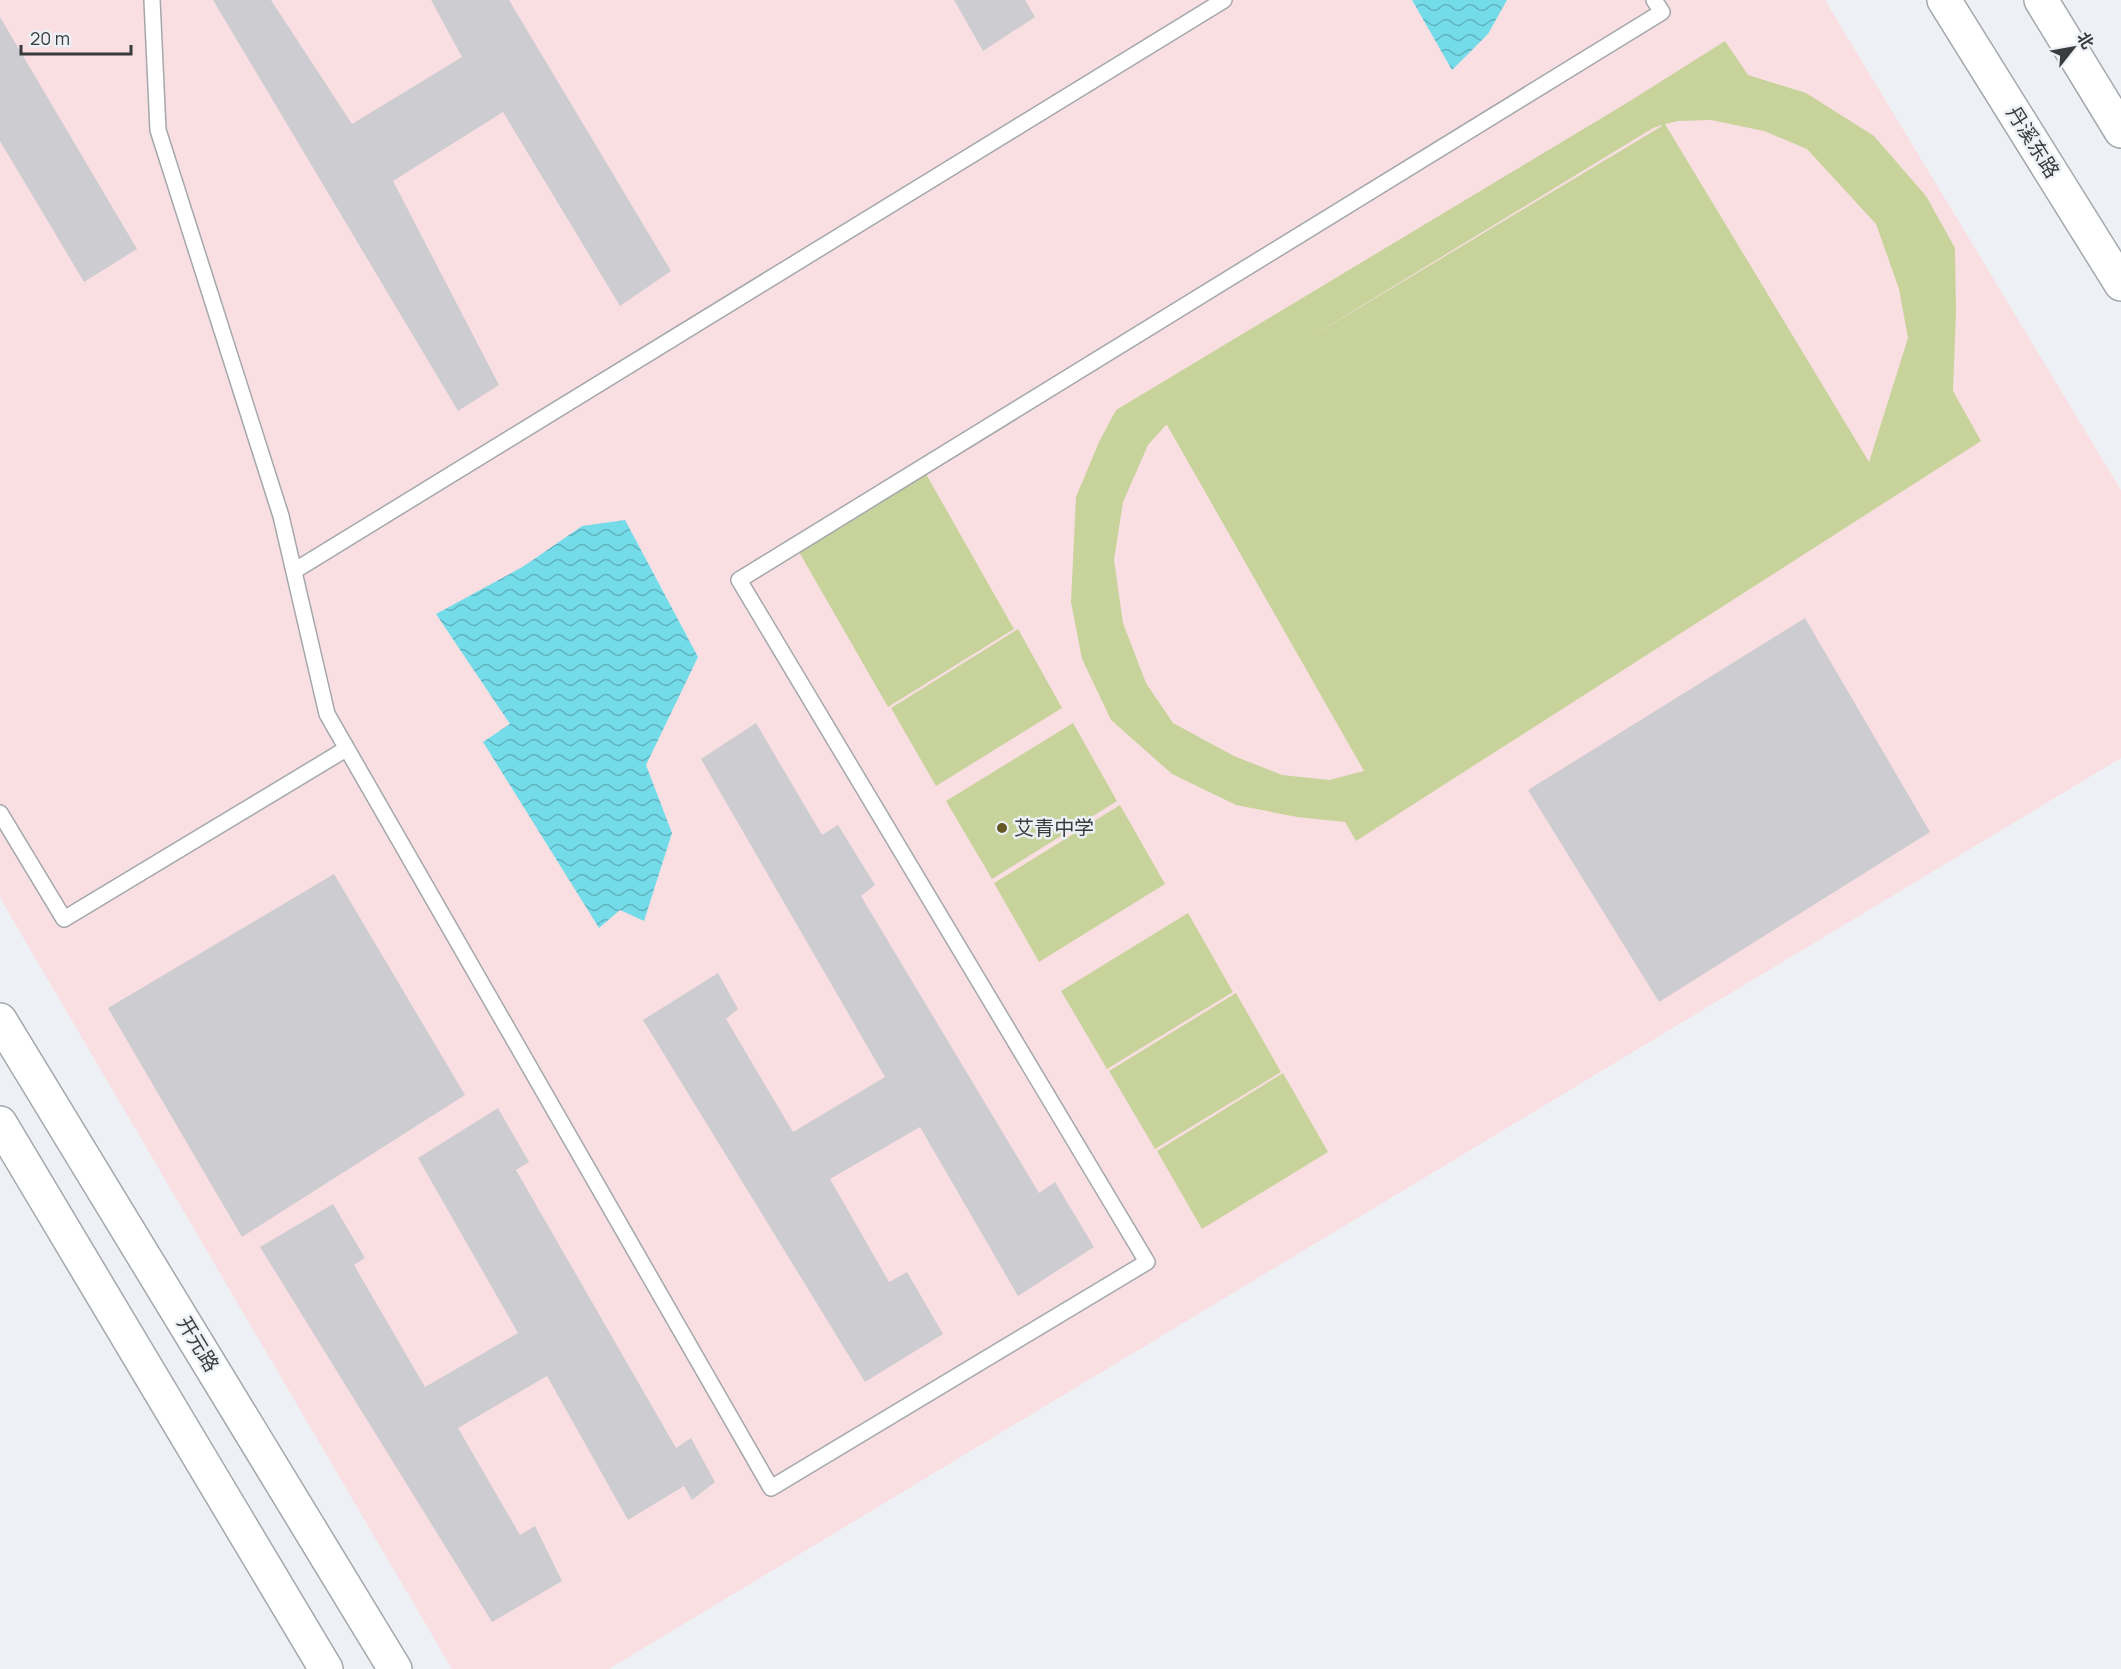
<svg xmlns="http://www.w3.org/2000/svg" width="2121" height="1669" font-family="Manrope,'Noto Sans SC',sans-serif">
  <style>
    .education { fill: #fadfe2 }
    .grass { fill: #c8d39c; fill-rule: evenodd }
    .water { fill: url(#water-waves) }
    .building { fill: #cdccd1 }
    .lines { fill: none; stroke-linecap: round; stroke-linejoin: round }
    .service-casing { stroke: #a4a7ab; stroke-width: 18 }
    .tertiary-casing { stroke: #a4a7ab; stroke-width: 36 }
    .secondary-casing { stroke: #a4a7ab; stroke-width: 36 }
    .service { stroke: #fff; stroke-width: 15 }
    .tertiary { stroke: #fff; stroke-width: 33 }
    .secondary { stroke: #fff; stroke-width: 33 }
    .poi-dot { fill: #655724; stroke: #edf1f5; stroke-width: 2 }
    .labels { text-anchor: middle; stroke-width: 5; stroke-linejoin: round; paint-order: stroke }
    .street-label { font-size: 20px; fill: #393b3c; stroke: #edf1f5 }
    .poi-label { font-size: 20px; fill: #393b3c; stroke: #edf1f5; text-anchor: start }
  </style>
  <defs>
    <pattern id="water-waves" width="16" height="10" patternUnits="userSpaceOnUse" patternTransform="scale(1.5)"><rect width="16" height="10" fill="#74dbe9"/><path d="M0 5q4-4 8 0t8 0" fill="none" stroke="#60b3be"/></pattern>
  </defs>
  <rect width="100%" height="100%" fill="#edf1f5"/>
  <path class="education" d="M0,0H1825L2121,490V758L609,1669H452L0,898Z"/>
  <path class="grass" d="M1725,41L1748,75L1806,93L1874,136L1926,196L1955,248L1956,313L1953,391L1981,441L1356,841L1345,822L1297,817L1236,805L1172,774L1111,720L1082,659L1071,602L1076,497L1099,442L1116,410L1630,101ZM1711,120L1764,131L1807,149L1876,224L1899,289L1908,338L1869,462L1665,124L1678,121ZM1662,125V126L1302,342L1653,128ZM1166,425H1167L1364,771L1329,780L1282,775L1234,756L1173,723L1146,683L1123,623L1114,560L1123,502L1148,445Z
    M926,474L1014,629L888,707L799,552Z
    M1018,629L1062,708L936,786L891,708Z
    M1073,723L1117,801L992,879L946,801Z
    M1120,805L1165,884L1039,962L994,883Z
    M1188,913L1233,992L1107,1069L1061,991Z
    M1236,993L1281,1072L1155,1149L1109,1071Z
    M1283,1073L1328,1152L1202,1229L1157,1151Z"/>
  <path class="water" d="M1412,0H1507L1488,34L1452,70Z
    M625,520L698,657L646,765L672,833L644,921L620,910L599,928L483,742L510,724L436,614L524,566L582,526Z"/>
  <path class="building" d="M213,0H271L352,124L462,57L431,0H509L671,271L620,306L503,112L393,181L499,385L458,411Z
    M954,0H1025L1035,17L983,51Z
    M0,17L137,249L84,282L0,141Z
    M1805,618L1930,832L1659,1002L1528,790Z
    M756,723L822,835L838,825L875,885L861,896L1039,1193L1055,1182L1094,1247L1018,1296L920,1127L830,1179L889,1282L907,1272L943,1334L865,1382L643,1020L718,973L738,1009L726,1019L793,1132L885,1077L701,759Z
    M334,874L465,1095L242,1237L108,1008Z
    M498,1108L529,1162L516,1170L676,1448L691,1438L715,1482L692,1500L684,1486L628,1520L547,1376L458,1428L520,1535L535,1526L562,1581L492,1622L260,1247L333,1204L365,1258L354,1265L425,1387L518,1333L418,1158Z"/>
  <g class="lines">
    <defs>
      <path id="service" d="M152,0L158,130L281,516L327,714L771,1488L1147,1262L739,580L1662,12L1654,0
        M294,571L1224,0
        M0,813L64,919L346,749"/>
      <path id="tertiary" d="M0,1020L395,1669
        M0,1123L326,1669"/>
      <path id="secondary" d="M1944,0L2121,284
        M2041,0L2121,131"/>
    </defs>
    <use href="#service" class="service-casing"/>
    <use href="#tertiary" class="tertiary-casing"/>
    <use href="#secondary" class="secondary-casing"/>
    <use href="#service" class="service"/>
    <use href="#tertiary" class="tertiary"/>
    <use href="#secondary" class="secondary"/>
  </g>
  <circle class="poi-dot" cx="1002" cy="828" r="6"/>
  <g class="labels">
    <g class="street-label">
      <text transform="translate(2033 142) rotate(58)" y="7">丹溪东路</text>
      <text transform="translate(198 1344) rotate(59)" y="7">开元路</text>
    </g>
    <g class="poi-label">
      <text x="1014" y="835">艾青中学</text>
    </g>
  </g>
  <g transform="translate(2073 48) rotate(59)" stroke="#edf1f5" stroke-width="4.5" paint-order="stroke">
  <path d="M0-4.5L10 22L0 15L-10 22Z" fill="#393b3c"/>
  <text y="-9" font-size="16" font-weight="bold" text-anchor="middle" fill="#393b3c">北</text>
  </g>
  <path d="M21 45v9h110v-9" fill="none" stroke="#393b3c" stroke-width="3"/>
  <text x="30" y="45" font-size="18" fill="#393b3c" stroke="#edf1f5" stroke-width="4.5" paint-order="stroke">20 m</text>
</svg>
